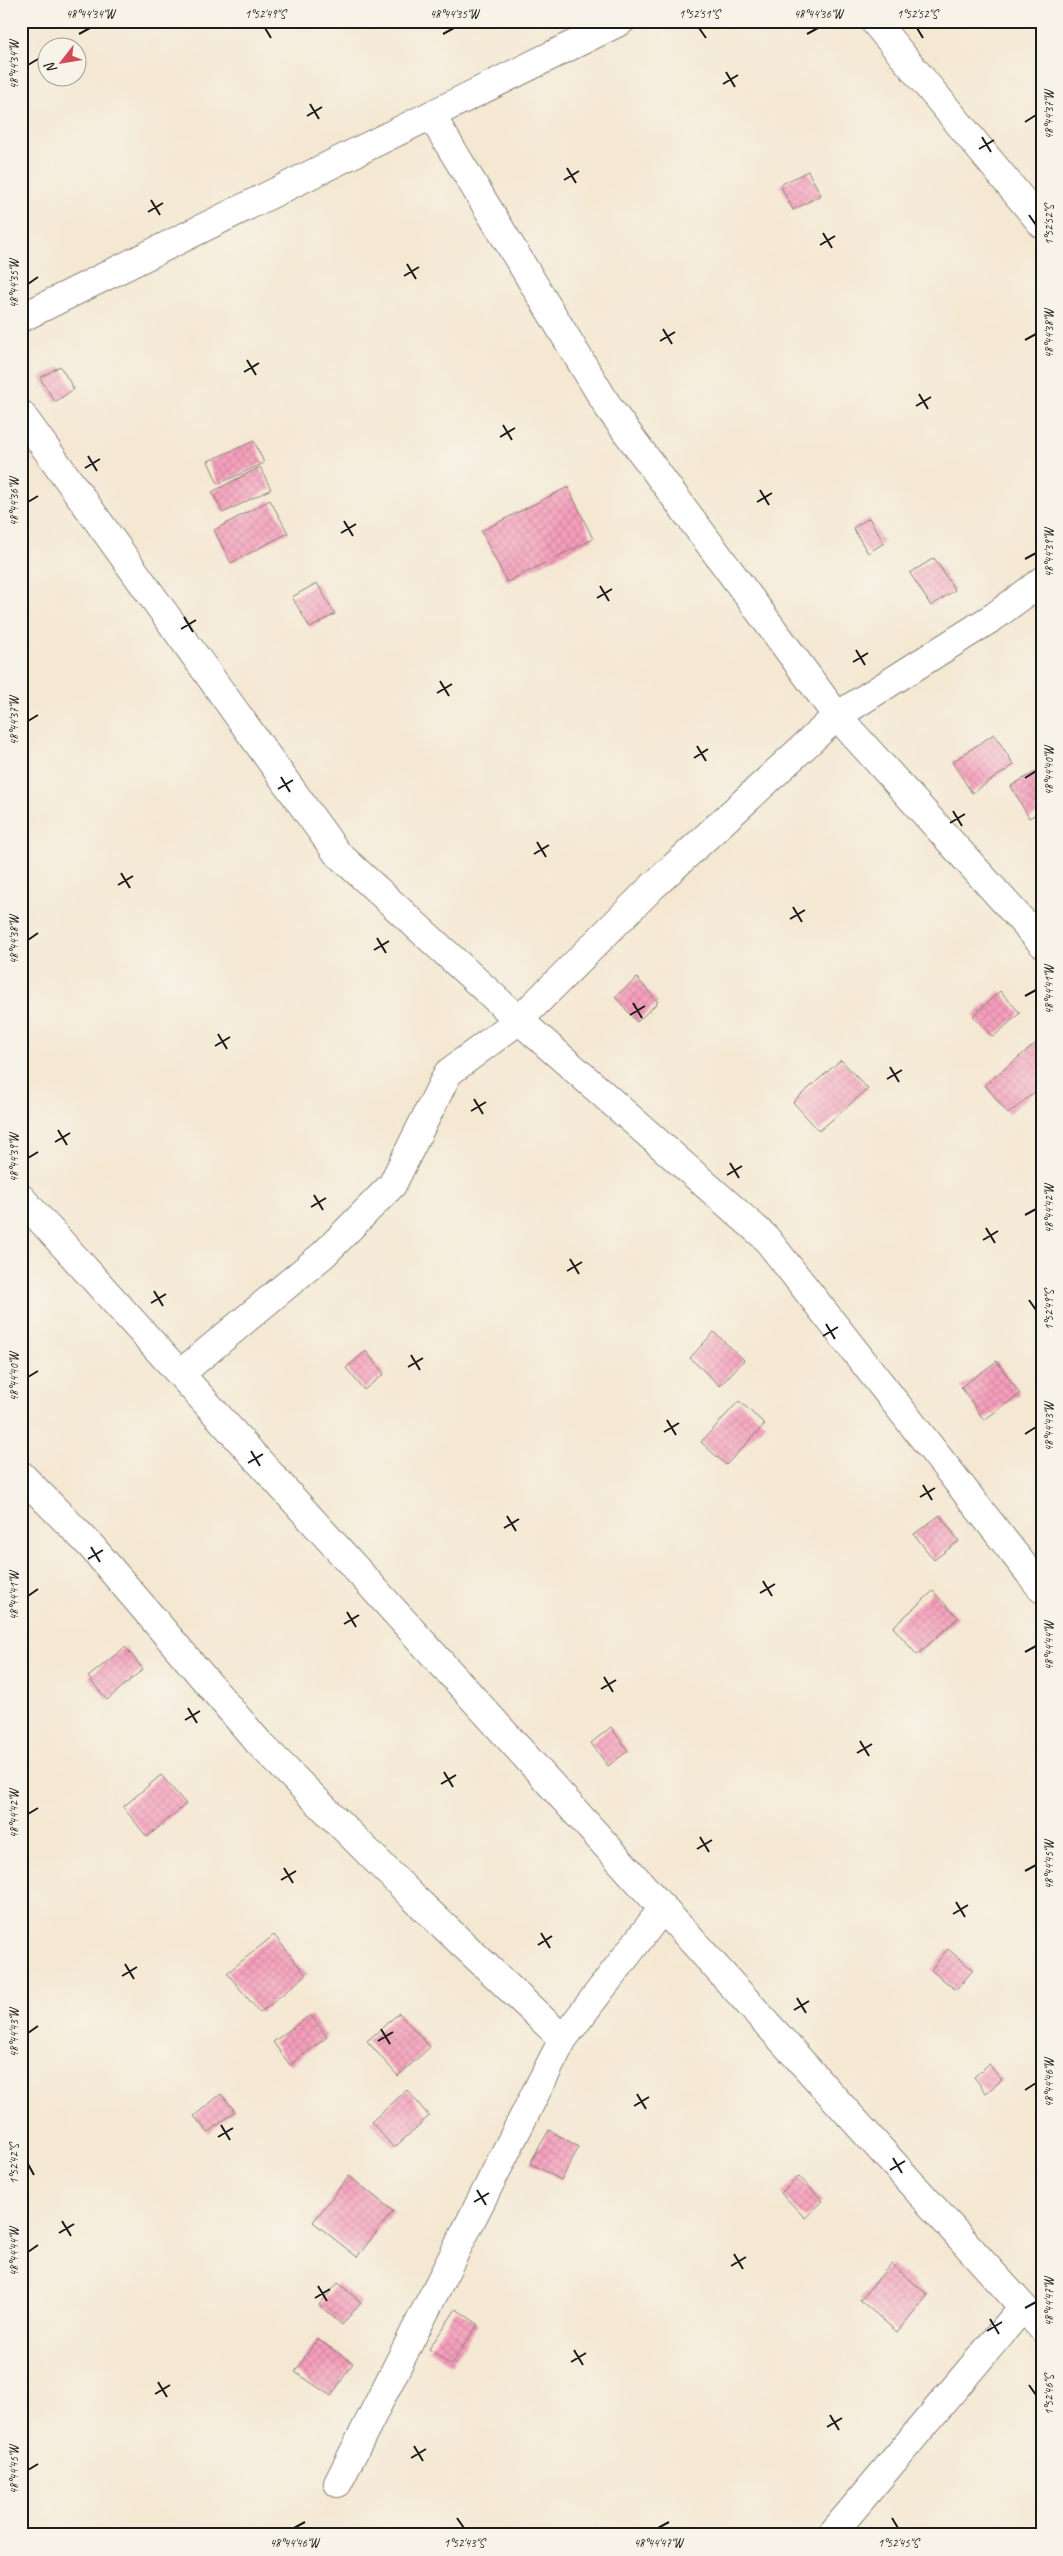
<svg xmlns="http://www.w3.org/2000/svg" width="1063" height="2556" font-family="Caveat,sans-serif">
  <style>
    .building { fill: url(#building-cross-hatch) }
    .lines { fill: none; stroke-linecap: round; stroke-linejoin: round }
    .minor-casing { stroke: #888278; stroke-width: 30 }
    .minor { stroke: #fff; stroke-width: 28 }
    .ticks { fill: none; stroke: #1c1c1c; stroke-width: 2 }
    .neatline { fill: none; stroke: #1c1c1c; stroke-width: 2 }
    .ticks-label { font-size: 12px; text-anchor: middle; fill: #1c1c1c }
  </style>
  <defs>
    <pattern id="building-cross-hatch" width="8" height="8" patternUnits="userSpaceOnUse" patternTransform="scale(1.25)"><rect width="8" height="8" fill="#f69fbc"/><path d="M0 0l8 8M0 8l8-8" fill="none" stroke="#d288a1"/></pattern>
  </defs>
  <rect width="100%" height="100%" fill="#f7f3e8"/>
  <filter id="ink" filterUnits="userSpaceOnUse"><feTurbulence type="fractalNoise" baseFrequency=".02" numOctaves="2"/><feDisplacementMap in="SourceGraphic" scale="10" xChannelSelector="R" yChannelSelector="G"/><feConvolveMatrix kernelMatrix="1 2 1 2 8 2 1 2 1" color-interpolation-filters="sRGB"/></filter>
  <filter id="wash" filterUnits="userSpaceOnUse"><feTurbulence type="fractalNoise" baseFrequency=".0096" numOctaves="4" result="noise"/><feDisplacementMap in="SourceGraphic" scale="20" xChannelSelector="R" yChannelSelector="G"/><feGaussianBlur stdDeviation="1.12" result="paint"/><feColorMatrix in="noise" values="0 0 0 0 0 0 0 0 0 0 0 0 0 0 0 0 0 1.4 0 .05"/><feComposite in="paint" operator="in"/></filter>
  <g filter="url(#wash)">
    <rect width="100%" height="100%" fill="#f4e8d3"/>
    <g id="blocks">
      <path class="building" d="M808,171L821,195L793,210L780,185Z
        M60,366L74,389L55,402L40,378Z
        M254,441L264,463L218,484L208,461Z
        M260,467L271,489L223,513L212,492Z
        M568,487L593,539L507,582L481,531Z
        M270,500L288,533L231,563L214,530Z
        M869,518L884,543L868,553L853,528Z
        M934,558L955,590L931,606L910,573Z
        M317,583L335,614L310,628L292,597Z
        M994,734L1014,765L972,793L952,762Z
        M1042,768V811L1029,818L1011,786Z
        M637,978L658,1002L637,1022L615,997Z
        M1000,991L1020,1013L993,1037L973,1016Z
        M1042,1038V1086L1008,1114L985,1085Z
        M841,1060L868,1089L819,1131L793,1102Z
        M714,1332L744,1360L720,1386L690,1358Z
        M366,1351L384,1374L364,1390L346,1368Z
        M997,1361L1020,1394L984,1420L961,1387Z
        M739,1401L765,1424L726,1465L701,1442Z
        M940,1515L959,1541L934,1560L914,1534Z
        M933,1591L958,1618L917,1655L893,1627Z
        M125,1647L143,1669L107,1700L88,1677Z
        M611,1727L628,1751L608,1766L591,1743Z
        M161,1775L186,1804L147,1837L123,1807Z
        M274,1935L306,1975L260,2013L227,1973Z
        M948,1949L973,1970L956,1990L931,1970Z
        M399,2013L430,2047L398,2076L367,2041Z
        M310,2015L327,2037L290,2065L273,2042Z
        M989,2064L1002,2080L986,2093L974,2077Z
        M407,2090L429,2116L394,2148L371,2122Z
        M221,2094L235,2111L208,2133L194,2116Z
        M549,2130L579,2147L561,2180L530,2163Z
        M349,2176L393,2211L357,2257L313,2222Z
        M799,2176L823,2201L805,2218L781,2193Z
        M891,2264L928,2295L897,2332L860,2300Z
        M338,2283L361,2302L342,2325L319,2305Z
        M456,2309L478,2324L451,2365L429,2349Z
        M317,2339L353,2363L331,2396L295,2372Z"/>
    </g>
  </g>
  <g filter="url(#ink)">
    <use href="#blocks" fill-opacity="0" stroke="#888278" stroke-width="1"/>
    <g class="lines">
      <defs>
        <path id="minor" d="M874,21L1042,224
          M431,115L609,408L837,716L1042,943
          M21,318L621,21
          M21,414L337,853L519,1020L765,1237L1042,1589
          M21,1198L1042,2328
          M180,1374L324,1254L392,1185L448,1073L519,1020L651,888L837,716L995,616L1042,581
          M21,1475L91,1546L259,1743L413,1897L563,2039
          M338,2483L563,2039L663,1908
          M831,2535L1023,2307"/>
      </defs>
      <use href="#minor" class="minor-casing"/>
      <use href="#minor" class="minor"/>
    </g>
  </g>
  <path class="ticks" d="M265,28L271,38M699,28L706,38M917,28L923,38M79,34L90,28M443,34L454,28M807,34L818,28M28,65L38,59M726,72L735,87M723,84L738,75M310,104L319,119M307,116L322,107M1025,122L1036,115M982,137L991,152M979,149L994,140M567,168L576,183M564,180L579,171M151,200L160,215M148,212L163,203M1029,215L1036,225M823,233L832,248M820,245L835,236M407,264L416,279M404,276L419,267M28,284L38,277M663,329L672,344M1025,340L1036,334M660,341L675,332M247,360L256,375M244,372L259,363M919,394L928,409M916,406L931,397M503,425L512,440M500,437L515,428M88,456L97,471M85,468L100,459M760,490L769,505M28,502L38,496M757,502L772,493M344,521L353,536M341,533L356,524M1025,559L1036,553M600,586L609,601M597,598L612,589M184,617L193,632M181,629L196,620M856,650L865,665M853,662L868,653M440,681L449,696M437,693L452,684M28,721L38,715M697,746L706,761M694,758L708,749M281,777L290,792M1025,778L1036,771M278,789L293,780M953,811L962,826M950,823L965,814M537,842L546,857M534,854L549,845M121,873L130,888M118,885L133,876M793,907L802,922M790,919L805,910M377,938L386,953M28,940L38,933M374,950L389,941M1025,996L1036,990M633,1003L642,1018M630,1015L645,1006M218,1034L227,1049M215,1046L230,1037M890,1067L899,1082M887,1079L902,1070M474,1099L483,1114M471,1111L486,1102M58,1130L67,1145M55,1142L70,1133M28,1158L38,1152M730,1163L739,1178M727,1175L742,1166M314,1195L323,1210M311,1207L326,1198M1025,1215L1036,1209M986,1228L995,1243M983,1240L998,1231M570,1259L579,1274M567,1271L582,1262M154,1291L163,1306M1029,1300L1036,1310M151,1303L166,1294M826,1324L835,1339M823,1336L838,1327M411,1355L420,1370M408,1367L423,1358M28,1377L38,1371M667,1420L676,1435M664,1432L679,1423M1025,1434L1036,1427M251,1451L260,1466M248,1463L263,1454M923,1485L932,1500M920,1497L935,1488M507,1516L516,1531M504,1528L519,1519M91,1547L100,1562M88,1559L103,1550M763,1581L772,1596M760,1593L775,1584M28,1596L38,1589M347,1612L356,1627M344,1624L359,1615M1025,1652L1036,1646M604,1677L613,1692M601,1689L616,1680M188,1708L197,1723M185,1720L200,1711M860,1741L869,1756M857,1753L872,1744M444,1772L453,1787M441,1784L456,1775M28,1814L38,1808M700,1837L709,1852M697,1849L712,1840M284,1868L293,1883M1025,1871L1036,1865M281,1880L296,1871M956,1902L965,1917M953,1914L968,1905M541,1933L550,1948M538,1945L552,1936M125,1964L134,1979M122,1976L137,1967M797,1998L806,2013M794,2010L809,2001M381,2029L390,2044M28,2033L38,2026M378,2041L393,2032M1025,2090L1036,2083M637,2094L646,2109M634,2106L649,2097M221,2125L230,2140M218,2137L233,2128M893,2158L902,2173M28,2164L34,2175M890,2170L905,2161M477,2190L486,2205M474,2202L489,2193M62,2221L71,2236M59,2233L74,2224M28,2252L38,2245M734,2254L743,2269M731,2266L746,2257M318,2286L327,2301M315,2298L330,2289M1025,2308L1036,2302M990,2319L999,2334M987,2331L1002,2322M574,2350L583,2365M571,2362L586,2353M158,2382L167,2397M1029,2385L1036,2395M155,2394L170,2385M830,2415L839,2430M827,2427L842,2418M414,2446L423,2461M411,2458L426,2449M28,2470L38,2464M457,2518L464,2528M892,2518L898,2528M294,2528L305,2522M658,2528L669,2522"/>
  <rect width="1063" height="2556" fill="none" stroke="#f7f3e8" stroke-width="55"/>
  <g transform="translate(62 62) rotate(239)"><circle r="24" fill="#f7f3e8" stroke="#9f9d96"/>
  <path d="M0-4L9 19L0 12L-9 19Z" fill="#d1495b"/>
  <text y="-8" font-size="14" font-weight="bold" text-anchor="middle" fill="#1c1c1c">N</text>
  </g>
  <rect x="28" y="28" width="1008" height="2500" class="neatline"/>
  <g class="ticks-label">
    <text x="90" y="18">48°44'34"W</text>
    <text x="265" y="18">1°52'49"S</text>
    <text x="454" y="18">48°44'35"W</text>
    <text x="699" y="18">1°52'51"S</text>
    <text x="818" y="18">48°44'36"W</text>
    <text x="917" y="18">1°52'52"S</text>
    <text transform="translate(14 65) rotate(-90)" y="4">48°44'34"W</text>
    <text transform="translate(1049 115) rotate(-90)" y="4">48°44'37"W</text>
    <text transform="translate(1049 225) rotate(-90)" y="4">1°52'52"S</text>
    <text transform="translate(14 284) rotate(-90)" y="4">48°44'35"W</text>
    <text transform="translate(1049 334) rotate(-90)" y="4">48°44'38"W</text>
    <text transform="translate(14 502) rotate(-90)" y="4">48°44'36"W</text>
    <text transform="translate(1049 553) rotate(-90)" y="4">48°44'39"W</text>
    <text transform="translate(14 721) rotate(-90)" y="4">48°44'37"W</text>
    <text transform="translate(1049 771) rotate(-90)" y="4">48°44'40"W</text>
    <text transform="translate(14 940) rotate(-90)" y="4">48°44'38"W</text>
    <text transform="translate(1049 990) rotate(-90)" y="4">48°44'41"W</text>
    <text transform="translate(14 1158) rotate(-90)" y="4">48°44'39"W</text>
    <text transform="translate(1049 1209) rotate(-90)" y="4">48°44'42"W</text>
    <text transform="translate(1049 1310) rotate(-90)" y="4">1°52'49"S</text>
    <text transform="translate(14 1377) rotate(-90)" y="4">48°44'40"W</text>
    <text transform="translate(1049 1427) rotate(-90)" y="4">48°44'43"W</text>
    <text transform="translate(14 1596) rotate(-90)" y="4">48°44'41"W</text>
    <text transform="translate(1049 1646) rotate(-90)" y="4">48°44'44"W</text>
    <text transform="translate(14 1814) rotate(-90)" y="4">48°44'42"W</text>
    <text transform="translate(1049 1865) rotate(-90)" y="4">48°44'45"W</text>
    <text transform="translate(14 2033) rotate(-90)" y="4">48°44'43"W</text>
    <text transform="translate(1049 2083) rotate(-90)" y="4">48°44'46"W</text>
    <text transform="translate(14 2164) rotate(-90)" y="4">1°52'42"S</text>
    <text transform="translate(14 2252) rotate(-90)" y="4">48°44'44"W</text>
    <text transform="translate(1049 2302) rotate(-90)" y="4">48°44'47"W</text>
    <text transform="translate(1049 2395) rotate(-90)" y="4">1°52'46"S</text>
    <text transform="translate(14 2470) rotate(-90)" y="4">48°44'45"W</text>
    <text x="294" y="2547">48°44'46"W</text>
    <text x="464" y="2547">1°52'43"S</text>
    <text x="658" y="2547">48°44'47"W</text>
    <text x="898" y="2547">1°52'45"S</text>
  </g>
</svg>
